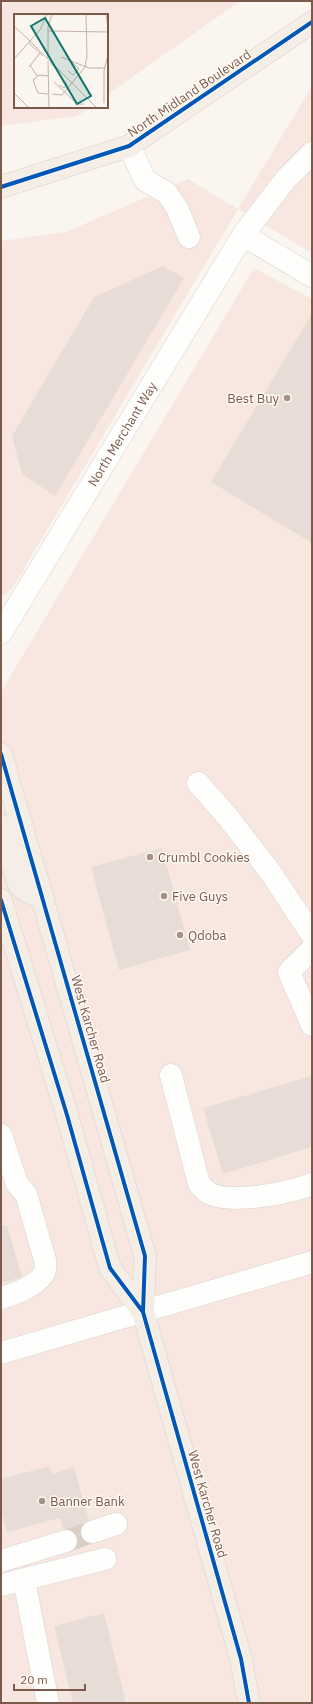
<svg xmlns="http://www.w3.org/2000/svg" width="313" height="1704" font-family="'IBM Plex Sans',sans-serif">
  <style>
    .commercial { fill: #f7e7e0 }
    .building { fill: #e7ddd6 }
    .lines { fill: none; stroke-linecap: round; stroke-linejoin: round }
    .minor-tunnel { stroke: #dacec6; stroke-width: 22; stroke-dasharray: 22 11; stroke-linecap: butt }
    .minor-casing { stroke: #dad2cd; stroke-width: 23 }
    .major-casing { stroke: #dbd0cb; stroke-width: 23 }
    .minor { stroke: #fefefd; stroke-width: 22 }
    .major { stroke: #f4eee6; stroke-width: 22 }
    .cycleway-casing { stroke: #fffaf3; stroke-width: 6 }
    .cycleway { stroke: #0057b8; stroke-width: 4 }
    .poi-dot { fill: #a89084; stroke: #fffaf3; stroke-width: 1.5 }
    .labels { text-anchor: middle; stroke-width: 3; stroke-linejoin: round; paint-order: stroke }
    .street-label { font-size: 13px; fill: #7c5a4b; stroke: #fffaf3 }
    .poi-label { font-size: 13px; fill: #7c5a4b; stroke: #fffaf3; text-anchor: start }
    .inset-road { fill: none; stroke: #c4b2a8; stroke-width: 1 }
    .view { fill: #0f766e; fill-opacity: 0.15; stroke: #0f766e; stroke-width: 2 }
    .inset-edge { fill: none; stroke: #7c5a4b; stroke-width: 2 }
  </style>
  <rect width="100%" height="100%" fill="#faf5ef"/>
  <path class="commercial" d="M1,1H240L107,95V15H15V107H91L77,116L1,126Z
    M312,86V253L238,209L12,589L1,597V241L66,232L188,179L238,209Z
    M254,268L312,299V1703H1V692Z"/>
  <path class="building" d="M163,266L184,278L55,496L22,474L12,436L94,297Z
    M312,314V543L211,482Z
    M162,848L190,950L119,970L91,867Z
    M312,1076V1147L223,1174L203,1108Z
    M7,1225L22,1277L1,1283V1226Z
    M50,1466L52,1474L74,1467L95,1542L68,1549L60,1518L7,1532L1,1510V1479Z
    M104,1613L126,1703H73L54,1626Z"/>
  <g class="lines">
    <path class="minor-tunnel" d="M66,1541L92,1532"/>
    <defs>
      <g id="minor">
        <path d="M129,146L145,180L167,193L177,208L189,237"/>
        <path d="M243,235L312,276"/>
        <path id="s1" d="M1,633L243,235L285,180L312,153"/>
        <path d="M198,783L227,816L271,873L312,935"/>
        <path d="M312,949L289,972L312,1025"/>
        <path d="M171,1075L199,1184C202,1187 206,1192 211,1194C234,1204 289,1193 312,1184"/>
        <path d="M1,1135L17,1184L26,1194L45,1260C45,1263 46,1267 45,1270C41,1285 14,1294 1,1298"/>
        <path d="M1,1353L312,1262"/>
        <path d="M92,1532L116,1524"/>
        <path d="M1,1561L66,1541"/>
        <path d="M24,1580L48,1703"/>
        <path d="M1,1585L105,1559"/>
      </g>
      <path id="major" d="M1,187L129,146L312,22
        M1,754L145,1256L143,1312L241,1659L249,1703
        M1,826L19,885L26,891L43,898
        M1,900L67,1115L110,1268L143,1312"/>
    </defs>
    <use href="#minor" class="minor-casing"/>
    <use href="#major" class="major-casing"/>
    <use href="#minor" class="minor"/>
    <use href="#major" class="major"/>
    <defs>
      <path id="cycleway" d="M1,187L129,146L312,22
        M1,754L145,1256L143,1312L241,1659L249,1703
        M1,900L67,1115L110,1268L143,1312"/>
    </defs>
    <use href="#cycleway" class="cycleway-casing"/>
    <use href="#cycleway" class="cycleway"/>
  </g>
  <g class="poi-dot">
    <circle cx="287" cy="398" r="4"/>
    <circle cx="150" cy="857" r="4"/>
    <circle cx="164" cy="896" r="4"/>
    <circle cx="180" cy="935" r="4"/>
    <circle cx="42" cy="1501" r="4"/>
  </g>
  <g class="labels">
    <g class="street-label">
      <text transform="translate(189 93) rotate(-34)" y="5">North Midland Boulevard</text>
      <text dy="5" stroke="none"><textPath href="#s1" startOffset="233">North Merchant Way</textPath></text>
      <text transform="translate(91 1029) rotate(74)" y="5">West Karcher Road</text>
      <text transform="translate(208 1504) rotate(74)" y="5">West Karcher Road</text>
    </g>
    <g class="poi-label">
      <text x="279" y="403" text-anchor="end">Best Buy</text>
      <text x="158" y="862">Crumbl Cookies</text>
      <text x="172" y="901">Five Guys</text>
      <text x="188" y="940">Qdoba</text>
      <text x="50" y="1506">Banner Bank</text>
    </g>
  </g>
  <g transform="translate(14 14)">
    <rect width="94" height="94" fill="#faf5ef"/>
    <path class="inset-road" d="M33,0L26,16L16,27L83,94M92,0L94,14M0,12L16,27L0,45M34,17L94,18M15,29L29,42M47,43L75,54H91M34,44V13L38,0M34,47L35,94M36,49L47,58M16,51L23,62M15,53L26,39M54,57L59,61L65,55L57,47M34,62L25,61L19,66L24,79L34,80M40,68L63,90H70M45,71L50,74L53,70L47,63M0,79L15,94M38,80L48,81L71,53L73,42L72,0M90,89V57L94,40"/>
    <path class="view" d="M31,4L77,82L63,90L17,12Z"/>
    <rect width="94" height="94" class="inset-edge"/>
  </g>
  <rect width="313" height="1704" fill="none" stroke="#7c5a4b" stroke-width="4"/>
  <path d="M14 1684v6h71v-6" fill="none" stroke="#7c5a4b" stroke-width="2"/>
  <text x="20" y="1684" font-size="12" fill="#7c5a4b" stroke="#fffaf3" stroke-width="3" paint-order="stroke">20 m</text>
</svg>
